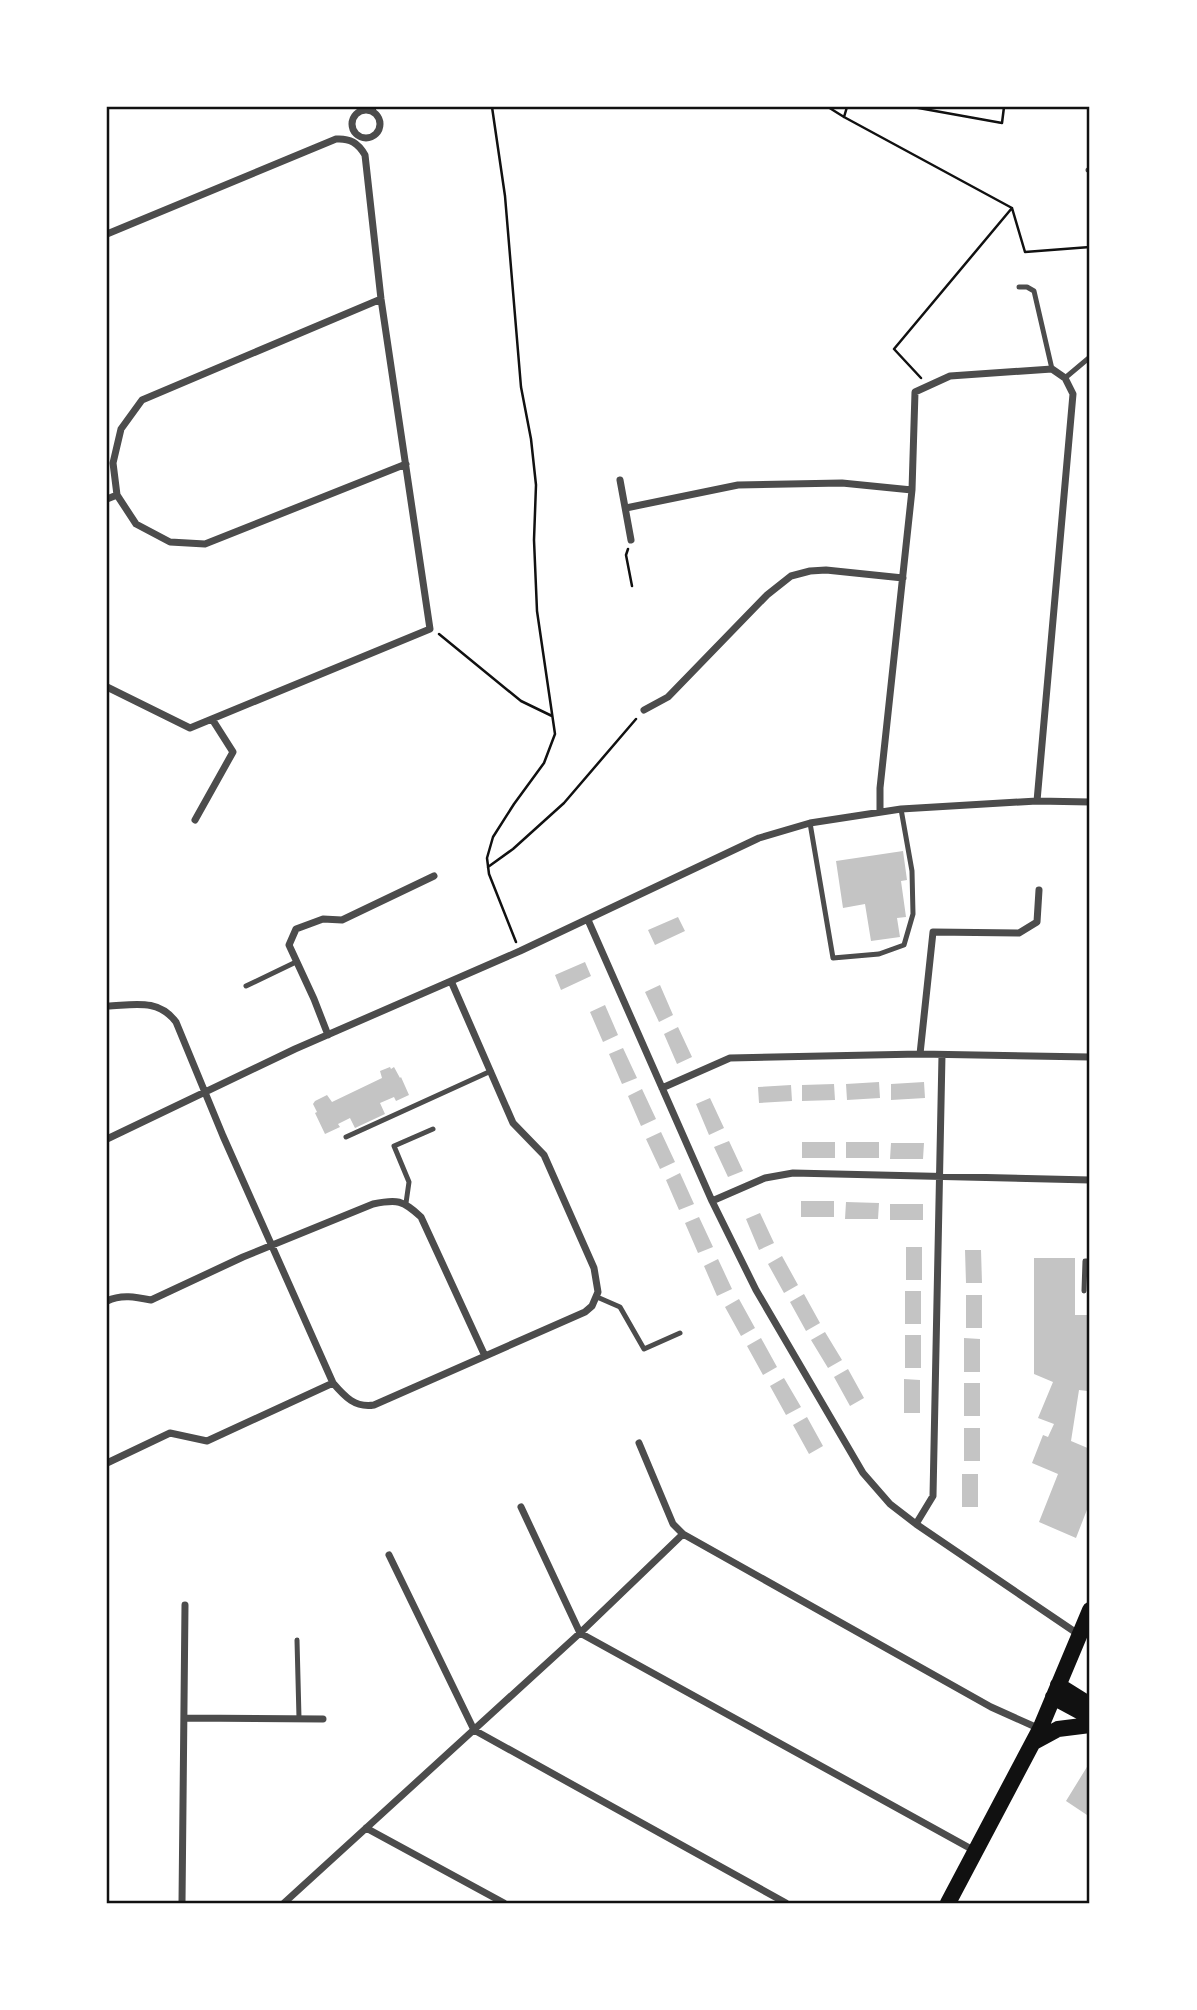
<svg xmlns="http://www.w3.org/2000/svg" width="1197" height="2010" font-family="'Public Sans',sans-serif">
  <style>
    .building { fill: #c4c4c4 }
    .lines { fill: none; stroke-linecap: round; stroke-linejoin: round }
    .path { stroke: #111; stroke-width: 2.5 }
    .service { stroke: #4c4c4c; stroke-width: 5 }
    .minor { stroke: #4c4c4c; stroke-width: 7 }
    .primary { stroke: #111; stroke-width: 16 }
    .neatline { fill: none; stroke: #111; stroke-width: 2.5 }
  </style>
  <rect width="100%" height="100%" fill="#fff"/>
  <path class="building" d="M903,851L907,880L901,881L906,917L897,918L900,937L871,941L865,904L843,908L836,861Z
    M678,917L685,931L655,945L648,930Z
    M585,962L591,976L561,990L555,975Z
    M660,985L673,1015L659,1022L645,992Z
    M605,1005L618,1035L603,1042L590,1012Z
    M678,1027L692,1057L677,1064L664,1034Z
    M623,1048L637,1078L622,1084L609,1054Z
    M390,1067L391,1069L394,1067L400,1078L401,1077L409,1095L396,1101L394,1097L380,1103L385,1114L355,1128L350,1118L338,1124L340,1127L325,1134L315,1113L317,1112L313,1104L315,1101L327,1095L332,1102L382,1078L380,1071Z
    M879,1082L880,1098L847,1100L846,1084Z
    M924,1082L925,1098L891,1100V1084Z
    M834,1084L835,1100L802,1101V1085Z
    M791,1085L792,1101L759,1103L758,1087Z
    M642,1089L656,1119L641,1126L628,1096Z
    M710,1098L724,1128L709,1135L696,1104Z
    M661,1132L675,1162L660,1169L646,1139Z
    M729,1141L743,1171L728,1177L714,1147Z
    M802,1142H835V1158H802Z
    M846,1142H879V1158H846Z
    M891,1143H924L923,1159H890Z
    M680,1173L694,1204L679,1210L666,1180Z
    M801,1201H834V1217H801Z
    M846,1202L879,1203L878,1219H845Z
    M890,1204H923V1220H890Z
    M760,1213L774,1243L759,1250L746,1219Z
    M699,1217L713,1247L698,1253L685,1223Z
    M906,1247H922V1280H906Z
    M965,1250H981L982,1283H966Z
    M782,1256L798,1285L784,1293L768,1264Z
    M1034,1258H1075V1315H1090V1398L1087,1391L1079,1390L1071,1441L1090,1449V1502L1076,1538L1039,1522L1058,1474L1032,1463L1043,1435L1048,1437L1054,1424L1038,1418L1053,1382L1034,1374Z
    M718,1259L732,1289L717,1296L704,1266Z
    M905,1291H921V1324H905Z
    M804,1294L820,1323L806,1331L790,1302Z
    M966,1295H982V1328H966Z
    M739,1299L755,1328L741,1336L725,1307Z
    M825,1332L842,1360L828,1368L811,1340Z
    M905,1335H921V1368H905Z
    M761,1338L777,1367L763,1375L747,1346Z
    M964,1338L980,1339V1372H964Z
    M848,1369L864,1398L850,1406L834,1377Z
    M784,1378L801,1407L786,1415L770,1386Z
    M904,1379L920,1380V1413H904Z
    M964,1383H980V1416H964Z
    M807,1417L823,1446L809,1454L793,1425Z
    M964,1428H980V1461H964Z
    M962,1474H978V1507H962Z
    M1090,1762V1817L1066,1801Z"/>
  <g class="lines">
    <path class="path" d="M492,107L505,196L521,387L531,439L536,485L534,540L537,611L555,734L544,763L514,804L493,837L487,858L489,874L516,942
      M828,107L844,117L1012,208L1025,252L1090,247
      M913,107L1002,123L1004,107
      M373,112L376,107
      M844,117L847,107
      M921,378L894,349L1012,208
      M628,549L626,555L632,586
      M439,634L521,701L552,716
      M488,867L513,849L564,803L636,719"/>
    <path class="service" d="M1088,170H1090
      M1019,287H1027L1034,291L1052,369
      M1065,378L1090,357
      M810,823L833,958L879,954L904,945L913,914L912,871L901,809
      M246,986L296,962
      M346,1137L491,1071
      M406,1203L409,1182L394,1146L433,1129
      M1084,1291L1085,1261H1090
      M597,1297L620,1307L644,1349L680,1333
      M297,1640L299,1718"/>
    <path class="minor" d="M352 124a14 14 0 1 1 28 0a14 14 0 1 1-28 0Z
      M107,234L336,139C350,138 358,143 365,155L381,299L430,629L190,728L107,687
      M381,299L142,400L121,429L113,463L117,495L136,524L170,542L205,544L406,464
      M620,480L631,540
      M107,499L117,495
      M626,508L738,485L842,483L912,490
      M644,710L668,697L767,595L791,576L810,571L826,570L903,578
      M880,811V788L912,490L915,392L950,376L1052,369L1065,378L1073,394L1037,801
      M195,820L233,752L212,719
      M588,920L712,1201L756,1290L863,1473L890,1504L916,1524L1078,1634
      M107,1006C134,1005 158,998 176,1022L223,1136L333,1383C345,1397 355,1408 374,1405L585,1312L592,1306L598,1292L594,1268L544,1155L513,1123L451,981
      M328,1035L314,999L289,945L296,929L323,919L342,920L434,876
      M920,1054L933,932L1019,933L1037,922L1039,890
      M662,1088L730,1058L920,1054L1090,1057
      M107,1139L295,1049L520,951L759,838L810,823L901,809L1037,801L1090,802
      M712,1201L765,1178L793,1173L1090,1180
      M107,1301C121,1294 136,1297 151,1300L243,1257L373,1204C397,1199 403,1200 421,1217L485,1356
      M639,1443L673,1524L683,1534L991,1707L1040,1729
      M107,1463L170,1433L207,1441L333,1383
      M521,1507L580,1633L975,1851
      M916,1524L933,1496L942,1055
      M389,1555L474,1730L786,1903
      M184,1718L323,1719
      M366,1828L504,1903
      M182,1903L185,1605
      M284,1903L580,1633L683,1534"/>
    <path class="primary" d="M1058,1685L1090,1705
      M1053,1697L1090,1717
      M1034,1742L1058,1729L1090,1725
      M948,1903L1040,1729L1090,1610"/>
  </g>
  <rect width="1197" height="2010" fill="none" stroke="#ffffff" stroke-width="217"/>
  <rect x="108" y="108" width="980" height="1794" class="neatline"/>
</svg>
